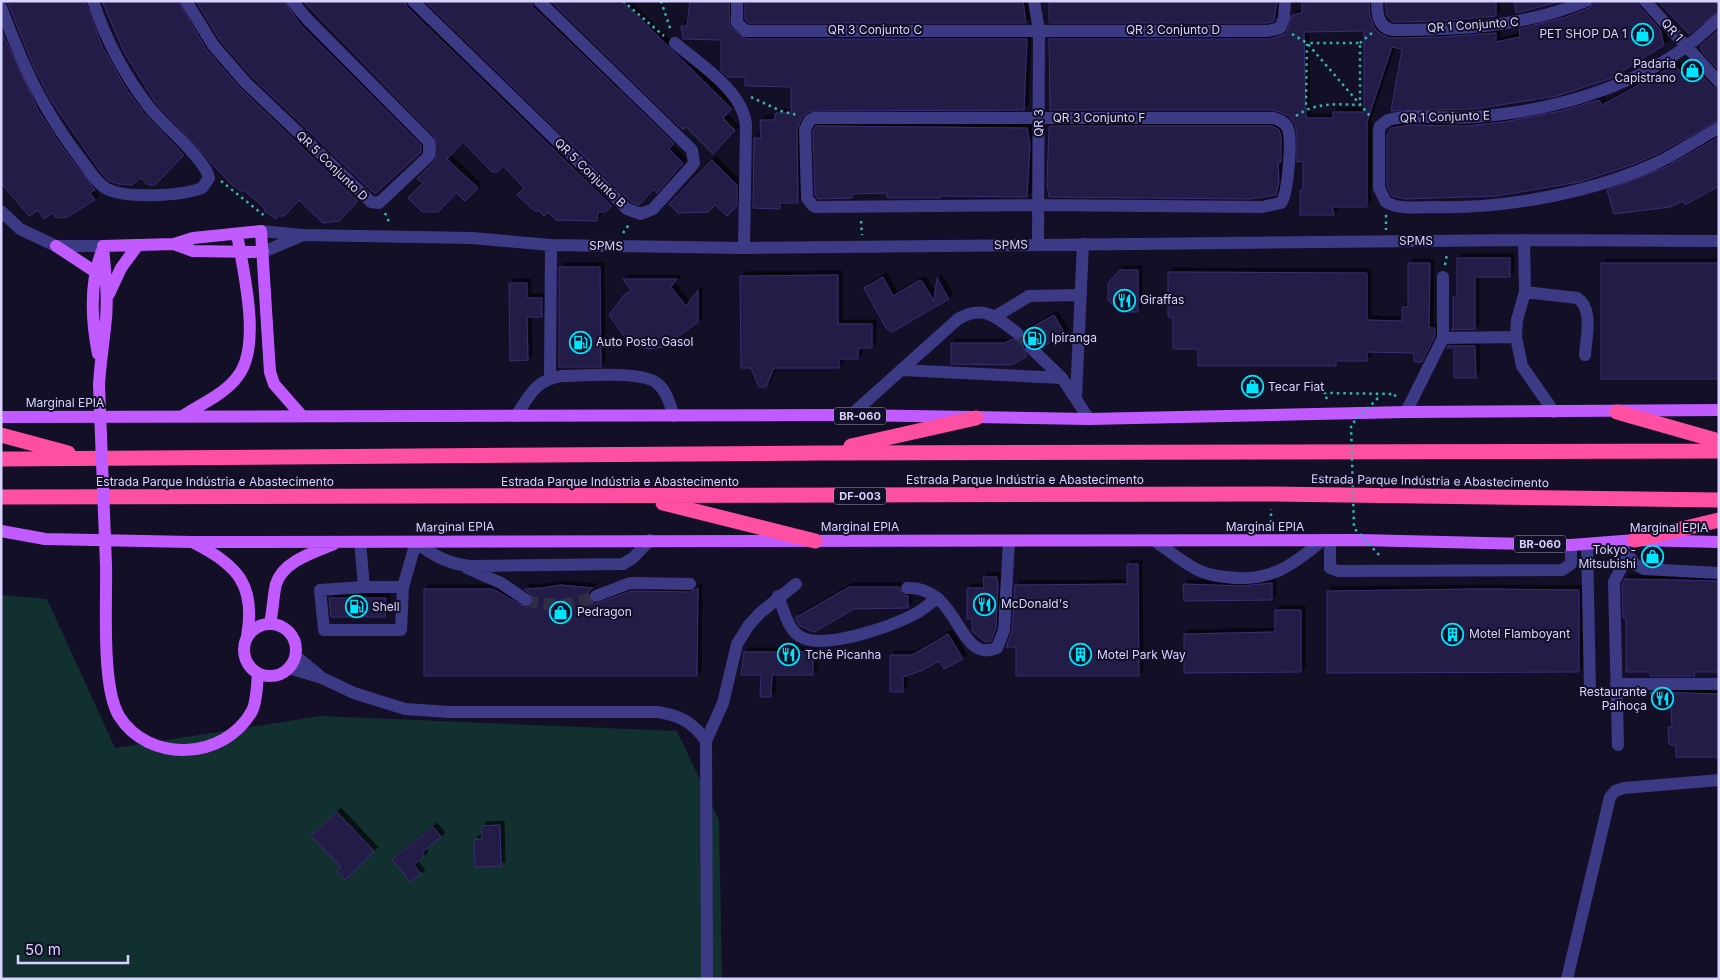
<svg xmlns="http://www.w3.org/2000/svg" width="1720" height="980" font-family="Inter,sans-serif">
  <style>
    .green { fill: #12302f }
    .building { fill: #241b47; stroke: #3b2d73; fill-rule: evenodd; filter: url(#shadow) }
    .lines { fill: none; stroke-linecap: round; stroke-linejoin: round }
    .minor-tunnel { stroke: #312d47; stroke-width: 12; stroke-dasharray: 12 6; stroke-linecap: butt }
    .path { stroke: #2fb8b0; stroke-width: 2.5; stroke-dasharray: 2.5 4; stroke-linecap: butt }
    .minor { stroke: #3d3a85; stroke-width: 12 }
    .major { stroke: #c25bff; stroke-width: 12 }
    .highway { stroke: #ff4fa3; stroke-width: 15 }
    .path-bridge { stroke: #2fb8b0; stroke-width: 2.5; stroke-dasharray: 2.5 4; stroke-linecap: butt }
    .major-bridge { stroke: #c25bff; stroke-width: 12 }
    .labels { text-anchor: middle; stroke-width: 4; stroke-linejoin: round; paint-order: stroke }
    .shield { fill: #130f26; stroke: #9e99be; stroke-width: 1 }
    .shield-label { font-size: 11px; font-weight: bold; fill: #d9d4ff }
    .street-label { font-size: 12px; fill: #d9d4ff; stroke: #130f26 }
    .poi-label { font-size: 12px; fill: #d9d4ff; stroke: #130f26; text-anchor: start }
  </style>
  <defs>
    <filter id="shadow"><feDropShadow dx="4" dy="-4" stdDeviation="0" flood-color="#0009"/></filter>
  </defs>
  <rect width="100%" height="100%" fill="#130f26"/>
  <path class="green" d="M1,595L47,599L115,748L321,716L677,731L719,820L722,979H1Z"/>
  <path class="building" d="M7,1H85L102,46L125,87L143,112L184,155L155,185H148L141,178L132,185L118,184L108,180L100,171L52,102L33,65Z
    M102,1H178L206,49L239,87L358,201L339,221L323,223L299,200L284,216H277L276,219L264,211L265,209L244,190L242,192L231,184L155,102L124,52Z
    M196,1H284L301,25L421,145V152L375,194L251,76L220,40Z
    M303,1H405L407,7L612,206L605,212H598L597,221L556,220L548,212L544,216L538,210L536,212L517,195L524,188L503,166L497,172H492L463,142L447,159L478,188L465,201L456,193L438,212H422L408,198L423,183L417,179L436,160L435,137Z
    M425,1H531L533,7L674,143L669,149L683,163L657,193L654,189L639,205L631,202Z
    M551,1H622L732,109L723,118L735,130L713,154L686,127L683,130Z
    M690,1H729L730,27L746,39H1027L1024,110L810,111L802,117L797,130L798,203H780V209L753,208L754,138H761L760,120H774L776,113H791V87L745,86V77H728L721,71V40L683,39L681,26H687Z
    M745,1H1023L1026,23H749L745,19Z
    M1049,1H1277L1274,21L1267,23H1049Z
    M1302,1H1369L1370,16L1374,27L1379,33L1390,38L1442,37L1496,33V42L1520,37L1519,29L1566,17L1589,8L1594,1H1637L1639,6L1660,29L1664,45L1612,78L1557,96L1475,109L1391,111L1402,49L1392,47L1367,122V207H1332L1334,215H1300V190H1303V161L1297,162V135L1295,124L1289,116L1280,112L1273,110H1050L1049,39H1270L1286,34L1292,15L1302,13ZM1364,31V112H1333V118H1306L1304,32Z
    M1385,1H1496V16L1441,21L1393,22L1387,16Z
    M1514,1H1562L1516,13Z
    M1658,1H1719V11L1689,34Z
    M1,30L38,110L62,147L95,190L90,193L95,200L67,217L56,218L53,213L44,219L38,210L29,216L1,183Z
    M1719,30V70L1703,53L1700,46Z
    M1691,64L1713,87L1719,90V120L1659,153L1634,164L1579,182L1497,196L1406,199L1392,196L1387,186V135L1391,128L1410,125L1466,126L1504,122L1561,111L1599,100L1602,105L1675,65L1681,73Z
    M816,126L1027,128L1030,144L1027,197L940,196V198H887V193L852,194V198L818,199L815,195L813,132Z
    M1052,126H1272L1279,130L1281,136V162H1278L1279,181L1276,195L1250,199L1049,197L1047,184L1049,127Z
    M1719,137V186L1685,205L1683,201L1670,207L1614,214L1607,190L1666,167Z
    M712,160L737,185V206L727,216L715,205L708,212L678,213L669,204Z
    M1457,258H1510V277H1475V329L1451,330L1453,327V297H1457Z
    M1408,263H1430L1429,328H1435V336L1422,362H1414V353L1367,352V361H1336V366H1198V349H1173V317H1168V272L1367,273V320L1402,321V307H1408Z
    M1601,263H1719V379H1601Z
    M559,267H600L601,367H559Z
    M1120,270H1138V312H1120L1108,300V283Z
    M838,275V324H872V348H858V359H839V368H774L766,387H759L751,368H741L740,276Z
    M883,277L893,296L918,281H922L934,301L937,278L949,299L892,332L886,328L864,288Z
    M623,279H677L671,287L686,306L698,290V322L663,347L649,349L634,345L624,336L609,315L624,295L631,290Z
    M509,283H527V298H542V317H527L528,360L510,361Z
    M1054,315L1065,334L1042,347L1033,340H1028L1023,347L1027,356L1012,365L951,364V343H1005L1012,339L1019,341L1024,338L1025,331Z
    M1448,346H1475L1476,378H1454V348H1447Z
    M1127,564H1138L1139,676H1016V647H1006L1012,631L1015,585L1127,584Z
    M983,577H997L998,585L996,628L991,641L985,642L972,631V619H967V588H984Z
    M1625,579L1719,581V672H1694L1695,676H1650V672H1626V618H1623L1622,584Z
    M1272,583V600L1184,601L1183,584L1242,586Z
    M561,585L593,588L589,591L588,598L595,604L631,591L690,592L698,588L697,676H424V589H493L526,608L532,605L534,600L531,594L524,589L542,588Z
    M849,587H899L902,594L908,596V608L854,609L814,632L800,626L795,618Z
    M1482,589L1579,590V672L1327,673V591Z
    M329,598H386L385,617H331Z
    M1275,610H1301V672L1184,673V634L1275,632Z
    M948,634L963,659L944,669L939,661L921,671L903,677V692H890V655H912Z
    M744,652H813V675H772L771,697H760L761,675H741Z
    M1650,692L1719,694V757H1676V746L1669,744L1668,727H1672L1670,694H1650Z
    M337,812L374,851L345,880L337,871L341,867L311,836Z
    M500,825L501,866L475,867L474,840L482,839V826Z
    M433,827L441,837L422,852L424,856L414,865L421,874L410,882L392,859Z"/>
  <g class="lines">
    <path class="minor-tunnel" d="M1017,333L1031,348
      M526,600C550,607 573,606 596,596"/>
    <path class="path" d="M623,1L664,36
      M661,1L671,31
      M1292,34L1307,43L1370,116
      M1360,43L1373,32
      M751,97L781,111L797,115
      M1296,116C1315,102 1338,104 1360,105V43H1307L1306,109
      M221,181L266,217
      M385,213L390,224
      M1386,215V230
      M861,221L862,235
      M623,233L630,223
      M1445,265L1447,254
      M1327,399L1324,393L1395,394V398
      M1271,529V509"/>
    <path class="minor" d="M186,1L213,45L245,82L371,202L379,203L429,156V142L307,19L292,1
      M413,1L627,209L641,214L653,209L691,167L694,163L692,150L539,1
      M737,1V23L746,31H1268L1280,28L1284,18L1285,1
      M1034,1L1039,30L1038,245
      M1377,1C1377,14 1378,27 1392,30C1458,30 1525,27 1586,1
      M1645,1L1719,82
      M1,7C23,66 43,111 82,161C89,170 97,184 107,189C127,199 181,196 202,188L209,178L206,170C191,146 167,129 149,107C125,76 105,38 93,1
      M1719,19C1708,28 1698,38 1687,46C1627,90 1549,111 1476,117C1447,120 1416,113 1388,120L1380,126L1379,131V188L1386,202C1399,210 1419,207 1434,207C1507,209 1597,192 1663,160C1682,150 1700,138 1719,128
      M675,43C699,64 742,90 746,124L744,248
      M814,118H1273C1279,120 1286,122 1288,129C1292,141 1288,194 1281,203L1262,207L1038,205L816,207L813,206L807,198L805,130L809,121Z
      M1,211L20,229L56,246H103
      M261,231L303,235L472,238L551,245L744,248L1524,240L1719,241
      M1524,240L1525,292L1517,320L1516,337L1522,366L1554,412
      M263,252L301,236
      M1525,292L1577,298C1594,308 1586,338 1585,355
      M996,316L1029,296L1081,295
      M1443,338L1516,337
      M1031,348L1062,378L1089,419
      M902,370L1062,378
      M550,378L551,245
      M1076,397L1083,244
      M1406,412L1443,338V277
      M851,415L958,319C983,304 997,317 1017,333
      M516,416C530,395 535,380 562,376C583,376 643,370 658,384C667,392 670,405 674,416
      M1330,540V568L1338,571L1562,570L1571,564V545
      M1155,541C1168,550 1182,562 1196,569C1205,574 1216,576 1226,577C1269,583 1292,566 1323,540
      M360,542L364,587L320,590L324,630H401L403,587H364
      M1587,544L1590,689
      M1624,549L1635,564L1644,569L1719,573
      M467,568L501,583L526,600
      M403,587L416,542C433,556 450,565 472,566L623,564L633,558L650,540
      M907,588C961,586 957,665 997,648L1004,630L1009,541
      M596,596L630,583L690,584
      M778,596C784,610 788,632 803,638C828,649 892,626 915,614C923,610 930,603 938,598
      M296,656L320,676
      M289,668L322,678L354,693L405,709L449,712H657C679,715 693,722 706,741L707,979
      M1616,684H1719
      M706,741L723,703L737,644L749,625L760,613L796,584
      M1618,745L1614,582L1628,555
      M1567,979L1610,797L1615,791L1624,788L1719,780"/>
    <path class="major" d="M174,244L193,251L263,252
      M56,246L94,271
      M103,246L174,244L193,238L261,231L270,372L274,384L302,416
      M109,294L121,268L138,245
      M98,354C91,319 89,284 102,251
      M99,385C100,366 103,347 105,328C109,301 105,273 103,246
      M183,416C201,404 225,394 238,376C262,345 243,270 237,234
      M1,417L851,415L1089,419L1406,412L1719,410
      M1,531L45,539L192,542L1360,540L1571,545L1635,540L1719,542
      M194,543C238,565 256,586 247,636
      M106,565C107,602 101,686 119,716C149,764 225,760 252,711C257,701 257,684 258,673
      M270,623C273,611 273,596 276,584C283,561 315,552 334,544
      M244 650a26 26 0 1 1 52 0a26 26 0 1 1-52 0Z"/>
    <path class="highway" d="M1617,412L1719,441
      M1,435L68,453
      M851,446L976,418
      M1,459L823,453L1719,451
      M1,497L1272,494L1719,500
      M663,503L815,541
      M1635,540L1719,520"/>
    <path class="path-bridge" d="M1378,398L1351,425L1354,528L1381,557"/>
    <path class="major-bridge" d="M99,385L106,565"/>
  </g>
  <defs>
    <symbol id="shop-ring" viewBox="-11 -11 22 22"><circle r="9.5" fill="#130f26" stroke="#00e5ff" stroke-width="1.5"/><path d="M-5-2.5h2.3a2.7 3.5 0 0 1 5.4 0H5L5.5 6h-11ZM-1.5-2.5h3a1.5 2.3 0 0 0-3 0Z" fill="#00e5ff"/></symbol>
    <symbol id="restaurant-ring" viewBox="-11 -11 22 22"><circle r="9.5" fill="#130f26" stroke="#00e5ff" stroke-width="1.5"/><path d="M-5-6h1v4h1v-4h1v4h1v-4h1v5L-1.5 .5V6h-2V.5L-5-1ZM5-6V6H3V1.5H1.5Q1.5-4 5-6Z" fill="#00e5ff"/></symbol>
    <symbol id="fuel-ring" viewBox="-11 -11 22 22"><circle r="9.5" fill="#130f26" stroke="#00e5ff" stroke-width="1.5"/><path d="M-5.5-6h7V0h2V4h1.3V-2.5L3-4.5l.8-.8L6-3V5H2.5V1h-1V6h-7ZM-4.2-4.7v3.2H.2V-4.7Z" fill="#00e5ff"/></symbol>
    <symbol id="building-ring" viewBox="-11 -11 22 22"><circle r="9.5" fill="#130f26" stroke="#00e5ff" stroke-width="1.5"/><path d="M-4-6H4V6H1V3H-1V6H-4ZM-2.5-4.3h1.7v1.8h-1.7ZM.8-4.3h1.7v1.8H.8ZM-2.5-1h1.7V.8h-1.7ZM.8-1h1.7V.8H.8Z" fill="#00e5ff"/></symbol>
  </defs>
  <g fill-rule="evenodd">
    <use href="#shop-ring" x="1630" y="22" width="25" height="25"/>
    <use href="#shop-ring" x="1680" y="58" width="25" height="25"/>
    <use href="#restaurant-ring" x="1112" y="288" width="25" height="25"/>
    <use href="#fuel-ring" x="1022" y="326" width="25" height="25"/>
    <use href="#fuel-ring" x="568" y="330" width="25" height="25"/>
    <use href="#shop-ring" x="1240" y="374" width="25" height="25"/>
    <use href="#shop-ring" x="1640" y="544" width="25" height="25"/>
    <use href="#restaurant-ring" x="972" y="592" width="25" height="25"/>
    <use href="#fuel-ring" x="344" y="594" width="25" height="25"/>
    <use href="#shop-ring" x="548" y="600" width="25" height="25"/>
    <use href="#building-ring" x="1440" y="622" width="25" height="25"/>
    <use href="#restaurant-ring" x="776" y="642" width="25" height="25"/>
    <use href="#building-ring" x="1068" y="642" width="25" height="25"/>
    <use href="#restaurant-ring" x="1650" y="686" width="25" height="25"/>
  </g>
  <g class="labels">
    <g class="shield">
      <rect x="834" y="407.5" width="52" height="17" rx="4"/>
      <rect x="834" y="487.5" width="52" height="17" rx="4"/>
      <rect x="1514" y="535.5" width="52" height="17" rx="4"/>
    </g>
    <g class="shield-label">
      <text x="860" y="420">BR-060</text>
      <text x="860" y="500">DF-003</text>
      <text x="1540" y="548">BR-060</text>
    </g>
    <g class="street-label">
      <text transform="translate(1473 25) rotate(-4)" y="4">QR 1 Conjunto C</text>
      <text x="875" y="34">QR 3 Conjunto C</text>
      <text x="1173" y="34">QR 3 Conjunto D</text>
      <text transform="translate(1672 30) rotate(48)" y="4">QR 1</text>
      <text transform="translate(1445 117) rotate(-2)" y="4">QR 1 Conjunto E</text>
      <text x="1099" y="122">QR 3 Conjunto F</text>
      <text transform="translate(1039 123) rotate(-90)" y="4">QR 3</text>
      <text transform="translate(332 166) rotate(44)" y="4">QR 5 Conjunto D</text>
      <text transform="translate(590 173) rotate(44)" y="4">QR 5 Conjunto B</text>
      <text x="1416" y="245">SPMS</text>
      <text transform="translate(1011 245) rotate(-1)" y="4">SPMS</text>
      <text transform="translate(606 246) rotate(1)" y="4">SPMS</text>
      <text x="65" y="407">Marginal EPIA</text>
      <text x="1025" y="484">Estrada Parque Indústria e Abastecimento</text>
      <text transform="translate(1430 481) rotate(1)" y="4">Estrada Parque Indústria e Abastecimento</text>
      <text x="215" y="486">Estrada Parque Indústria e Abastecimento</text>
      <text x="620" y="486">Estrada Parque Indústria e Abastecimento</text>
      <text transform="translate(455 527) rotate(-1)" y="4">Marginal EPIA</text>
      <text x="860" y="531">Marginal EPIA</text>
      <text x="1265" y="531">Marginal EPIA</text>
      <text x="1669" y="532">Marginal EPIA</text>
    </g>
    <g class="poi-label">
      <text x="1627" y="38" text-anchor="end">PET SHOP DA 1</text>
      <text x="1676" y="68" text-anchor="end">Padaria<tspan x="1676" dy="14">Capistrano</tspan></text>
      <text x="1140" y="304">Giraffas</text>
      <text x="1051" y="342">Ipiranga</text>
      <text x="596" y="346">Auto Posto Gasol</text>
      <text x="1268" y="391">Tecar Fiat</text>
      <text x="1636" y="554" text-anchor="end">Tokyo -<tspan x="1636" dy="14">Mitsubishi</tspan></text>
      <text x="1001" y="608">McDonald's</text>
      <text x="372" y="611">Shell</text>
      <text x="577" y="616">Pedragon</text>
      <text x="1469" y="638">Motel Flamboyant</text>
      <text x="805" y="659">Tchê Picanha</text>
      <text x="1097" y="659">Motel Park Way</text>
      <text x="1647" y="696" text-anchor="end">Restaurante<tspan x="1647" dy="14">Palhoça</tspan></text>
    </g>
  </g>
  <rect width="1720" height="980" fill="none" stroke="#d9d4ff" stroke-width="5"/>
  <path d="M18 955v8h110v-8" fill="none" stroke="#d9d4ff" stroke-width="2.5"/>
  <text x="25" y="955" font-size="15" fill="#d9d4ff" stroke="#130f26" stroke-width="4" paint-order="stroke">50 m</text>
</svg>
